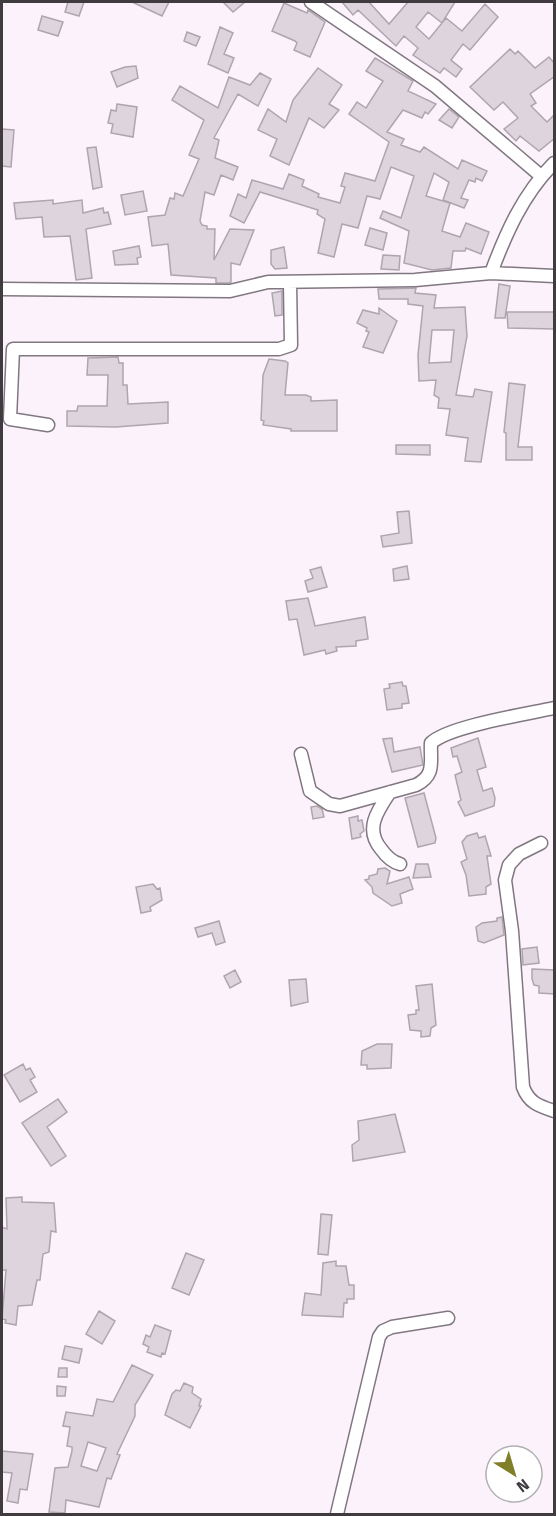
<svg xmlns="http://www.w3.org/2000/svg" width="556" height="1516" font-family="'Fira Sans',sans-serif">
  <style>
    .building { fill: #ddd4dd; stroke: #aea5ae; stroke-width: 1.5; fill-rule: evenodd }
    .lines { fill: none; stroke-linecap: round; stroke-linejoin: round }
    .street-casing { stroke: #807780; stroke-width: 15 }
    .street { stroke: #fff; stroke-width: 12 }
  </style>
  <rect width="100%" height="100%" fill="#fcf2fc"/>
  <path class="building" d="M68,2H84L79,16L65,12Z
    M132,2H169L162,16Z
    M223,2H245L233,12Z
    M342,2H369L389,24L408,2H455L442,23L428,12L416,27L429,39L446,18L462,31L485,4L498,17L470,50L463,44L451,60L462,69L456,77L444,68L440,73L413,55L418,48L404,36L396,46L358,10L353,15Z
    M284,3L307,13L308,10L325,22L310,57L294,50L297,43L295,41L272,31Z
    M42,16L63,22L58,36L38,30Z
    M220,27L233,33L224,54L234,58L228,73L208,64Z
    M187,32L200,37L196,46L184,41Z
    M510,49L515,54L518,51L535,68L549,57L555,64V76L530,94L536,103L531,106L547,122L555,114V138L539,151L520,136L516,141L504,129L518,118L503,102L494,110L470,87Z
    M375,58L413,81L408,91L436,104L428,114L425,112L422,118L403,110L387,132L404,139L401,145L420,152L424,147L458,169L462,160L487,171L482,181L476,178L475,182L469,180L461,198L468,200L464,208L443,200L449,182L434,173L426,196L450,203L442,231L460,237L466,223L489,232L481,254L466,248L465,251H453L451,268L432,270L404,263L409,231L380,218L383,211L401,218L414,176L391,167L380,199L367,196L358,228L342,224L334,257L318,253L325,219L317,214L318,210L260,192L244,223L230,216L238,194L246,198L252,180L283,189L289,174L304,180L302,186L319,194L318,197L340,203L345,187L341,186L345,173L375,181L389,142L349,114L357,102L366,108L383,81L366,71Z
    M136,66L138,78L117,87L111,72L125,67Z
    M318,68L342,85L329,104L339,110L324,128L309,118L289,165L270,156L277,139L258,130L268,109L286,122L293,100Z
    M260,73L271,79L258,106L238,94L214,138L219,140L215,158L238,167L233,180L221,175L214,195L205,192L200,221L202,225L207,226V229H215L214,260L230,229L254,230L240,265L231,263V282L229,283H216V278L171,275L168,244L152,246L148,217L165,215L170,198L174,199L175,193L183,196L199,159L189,155L204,120L172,100L180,86L218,108L229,77L250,85Z
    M117,104L137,107L133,137L111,133L113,124L108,123L111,110L116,111Z
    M449,109L459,117L452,128L439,120Z
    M2,129L14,130L11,167L2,166Z
    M96,147L102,187L93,189L87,148Z
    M143,191L147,211L125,215L121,195Z
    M53,200V204L82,200L83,213L103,208L104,213L108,212L111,224L86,229L92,278L76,280L70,236L44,237L42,217L16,219L14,203Z
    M370,228L387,233L383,250L365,245Z
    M139,246L141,257L137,258L138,264L115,265L113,251Z
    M284,247L287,268L275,269L271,264V250Z
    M383,255L400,256L399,270L381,269Z
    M499,284L510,286L505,318H495Z
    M416,288L415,293L436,295L434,308L465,307L467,336L456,395L473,397L475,389L492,392L481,462L465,461L468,438L446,435L450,409L438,408L439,398L434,395L436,380L419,381L418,355L423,306L408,304V299H379L378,289ZM432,330H454L451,362L429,363Z
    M282,291V315L275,316L272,293Z
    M379,308L397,321L383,353L363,347L369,332L366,331L367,328L357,323L363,310L379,314Z
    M507,312H555V329L508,328Z
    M118,357L119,363H123V385H127L128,404L168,402V423L116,427L67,426V411H77L78,406H107L108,375H87L88,358Z
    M269,359L285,361L288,363L285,395H306L311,397V401L337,400V431H291V429L263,425L264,421L261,420L263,375Z
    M509,383L525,385L518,447H532V460H506V433L504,432Z
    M396,445H430V455L396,454Z
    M409,511L412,543L383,547L381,536L399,533L397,512Z
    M407,566L409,579L394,581L393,569Z
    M321,567L327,587L308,592L305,581L313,578L310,570Z
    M308,598L315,626L365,617L368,639L356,641V646L336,647L337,651L326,654L325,650L304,655L297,619L289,620L286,601Z
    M402,682L403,686H406L409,703L402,704V708L387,710L384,689L390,688L389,684Z
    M392,738L394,752L420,747L423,765L392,772L383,739Z
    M478,738L486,767L477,770L483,791L492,788L495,798L494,806L465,816L458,802L461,800L455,775L462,772L457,756L453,757L451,748Z
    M424,793L436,838L435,843L418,847L405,798Z
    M317,806L322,809L324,817L313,819L311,807Z
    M358,816V821L362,820L364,831L360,834L361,837L352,839L349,818Z
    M477,833L479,838L485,836L491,856H487L491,884L486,887V894L469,896L466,875L461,862L467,859L462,842L467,836Z
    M416,864H428L431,877L413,878Z
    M385,868L390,871L387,884L409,877L413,889L400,894L402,903L392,906L373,893L372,887L365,880L369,879V876L377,874L378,869Z
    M153,884L157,889L160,888L162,900L150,907L151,911L141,913L136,887Z
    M502,917L504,935L484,943L478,941L476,927L482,923L497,921V918Z
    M219,921L225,942L216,945L212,933L198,937L195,928Z
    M537,947L539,963L523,965L522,949Z
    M532,969L555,970V994L539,993V986L534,985L532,979Z
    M235,970L241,982L230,988L224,976Z
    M306,979L308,1002L291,1006L289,980Z
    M432,984L436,1025L431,1028L430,1036L421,1037V1031L410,1030L408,1015L416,1014V1010H419L416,986Z
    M377,1044H392L391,1068L367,1069V1065H361L362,1051Z
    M23,1064L26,1070L30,1068L35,1077L30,1080L37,1092L20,1102L4,1075Z
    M58,1099L67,1112L47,1127L66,1156L51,1166L22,1123Z
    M395,1114L405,1152L353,1161L352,1145L359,1140L358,1121Z
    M22,1197V1202L54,1203L56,1232L51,1231L49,1252L43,1254L40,1280H37L32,1305L18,1306L16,1325L5,1323L6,1320L2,1319L6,1270H2V1227L7,1229L6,1198Z
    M321,1214L332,1215L328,1255L318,1254Z
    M186,1253L204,1260L189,1295L172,1288Z
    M336,1261V1266H346L349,1285H354V1299H347V1303H344L343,1317L302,1315L305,1293L321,1295L323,1263Z
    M99,1311L115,1321L102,1344L86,1334Z
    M155,1325L171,1331L165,1354L162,1353L161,1357L147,1352L149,1347L143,1344L146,1335L150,1337Z
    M65,1346L82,1349L79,1363L62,1359Z
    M132,1365L153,1375L135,1405V1416L117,1454L120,1455L111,1479L107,1478L99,1507L66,1500L65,1513L49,1512L55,1468L68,1467L72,1451V1447L67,1446L70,1427L63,1426L66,1412L93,1416L97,1399L113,1402ZM88,1442L106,1448L97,1471L81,1466Z
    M59,1368H67V1377H58Z
    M184,1383L193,1387L192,1393L201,1399L199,1406H201L190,1428L165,1415L172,1394L176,1390L180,1391Z
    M57,1386L66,1387L65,1396H57Z
    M2,1451L33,1454L27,1490L20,1489L18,1503L7,1501L12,1473L2,1472Z"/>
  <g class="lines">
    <defs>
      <path id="street" d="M311,2L435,86L541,176
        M491,273C506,233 523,194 554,163
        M2,289L230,291L268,282L415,280L491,273L554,276
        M48,425L10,419L13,349H279L291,345L290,283
        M301,754L310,791L329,804L340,806L416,785C436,775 430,762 431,743C449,726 527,714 554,708
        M390,792C378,810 364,829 381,849C386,856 392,862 400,864
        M541,843L519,854L509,865L505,880L512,931L523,1087C529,1103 539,1106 554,1111
        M337,1514L379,1337L383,1331L392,1327L448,1318"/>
    </defs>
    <use href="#street" class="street-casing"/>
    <use href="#street" class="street"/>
  </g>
  <rect width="556" height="1516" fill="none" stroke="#3f3b3f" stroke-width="6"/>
  <g transform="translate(514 1474) rotate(143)"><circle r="28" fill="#ffffff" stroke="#b2b1b2" stroke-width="1.5"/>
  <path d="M0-4.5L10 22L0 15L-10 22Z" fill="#807e26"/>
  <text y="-9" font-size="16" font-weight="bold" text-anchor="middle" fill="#3f3b3f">N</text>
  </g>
</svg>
